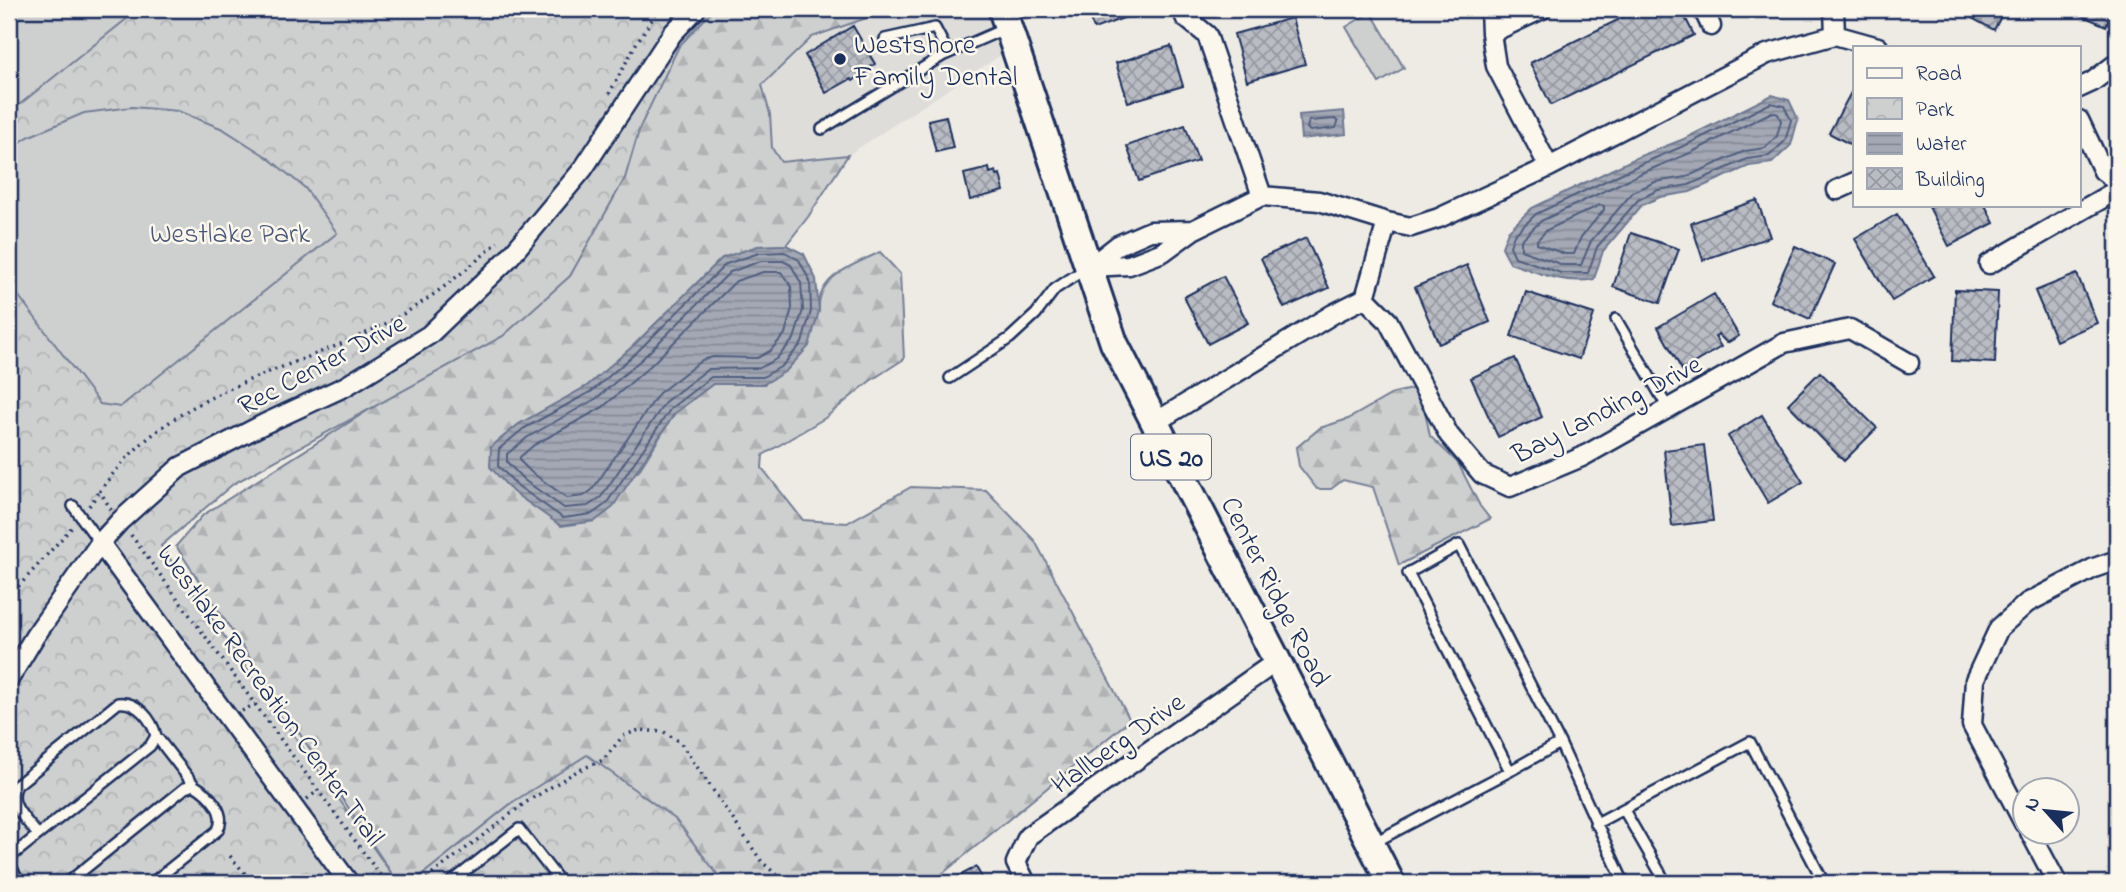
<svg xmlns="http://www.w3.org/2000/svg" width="2126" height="892" font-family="'Indie Flower',sans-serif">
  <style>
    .built { fill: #deddda }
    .forest { fill: url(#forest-firs); stroke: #747f96; stroke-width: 2 }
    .park { fill: url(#park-crowns); stroke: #747f96; stroke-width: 2 }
    .pitch { fill: #cecfcf; stroke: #747f96; stroke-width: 2 }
    .water { fill: url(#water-rules); stroke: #6d7892; stroke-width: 2 }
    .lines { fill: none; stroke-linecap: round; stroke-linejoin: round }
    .shore { stroke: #515f80; stroke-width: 2 }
    .building { fill: url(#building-cross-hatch); stroke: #1b2f5e; stroke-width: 2 }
    .service-casing { stroke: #1b2f5e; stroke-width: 14 }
    .minor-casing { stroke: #1b2f5e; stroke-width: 23 }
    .primary-casing { stroke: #1b2f5e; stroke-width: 32 }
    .path { stroke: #1b2f5e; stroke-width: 3.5; stroke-dasharray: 2 5; stroke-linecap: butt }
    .service { stroke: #fbf7ec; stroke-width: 9 }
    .minor { stroke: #fbf7ec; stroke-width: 18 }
    .primary { stroke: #fbf7ec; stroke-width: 26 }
    .poi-dot { fill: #1b2f5e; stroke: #fbf7ec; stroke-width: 2.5 }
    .labels { text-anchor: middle; stroke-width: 5; stroke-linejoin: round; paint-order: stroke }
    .shield { fill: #fbf7ec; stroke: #5e6b89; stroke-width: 2 }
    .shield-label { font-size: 26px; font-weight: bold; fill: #1b2f5e }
    .poi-label { font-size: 28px; fill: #1b2f5e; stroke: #fbf7ec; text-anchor: start }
    .park-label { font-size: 28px; fill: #48577a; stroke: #fbf7ec }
    .street-label { font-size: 28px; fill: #1b2f5e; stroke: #fbf7ec }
  </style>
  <defs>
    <pattern id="forest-firs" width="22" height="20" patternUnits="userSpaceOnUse" patternTransform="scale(1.75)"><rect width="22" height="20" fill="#cecfcf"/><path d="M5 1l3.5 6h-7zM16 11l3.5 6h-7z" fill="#b0b2b4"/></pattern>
    <pattern id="park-crowns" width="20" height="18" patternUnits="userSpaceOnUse" patternTransform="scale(1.75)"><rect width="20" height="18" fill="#cecfcf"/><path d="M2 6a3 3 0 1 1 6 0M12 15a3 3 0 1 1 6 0" fill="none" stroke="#b0b2b4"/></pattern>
    <pattern id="water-rules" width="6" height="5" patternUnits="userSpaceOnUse" patternTransform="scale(1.75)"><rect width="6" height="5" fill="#a3a8b4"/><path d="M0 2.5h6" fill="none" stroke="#848996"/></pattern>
    <pattern id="building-cross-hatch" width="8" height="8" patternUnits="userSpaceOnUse" patternTransform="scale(1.75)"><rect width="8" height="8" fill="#b9bcc3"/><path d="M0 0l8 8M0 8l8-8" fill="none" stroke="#9699a2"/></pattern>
  </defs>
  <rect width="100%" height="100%" fill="#eeebe4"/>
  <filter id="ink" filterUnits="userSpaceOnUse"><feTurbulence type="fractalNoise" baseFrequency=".0143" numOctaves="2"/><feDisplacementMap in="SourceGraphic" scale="14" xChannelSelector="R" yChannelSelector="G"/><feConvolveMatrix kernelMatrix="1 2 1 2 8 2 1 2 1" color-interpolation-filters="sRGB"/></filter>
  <g filter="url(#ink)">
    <path class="built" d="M892,9H989L1010,49L848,155L781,162L772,148L770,114L762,85L812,37Z"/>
    <path class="forest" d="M714,9H892L812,37L762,85L770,114L772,148L781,162L848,155L808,217L786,245L758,246L722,258L632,347L587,386L519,424L491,447L638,472L675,413L713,383L764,384L819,311C816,276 854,265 880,252L900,274L904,359L870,381L825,418L763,455L762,468L803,520L847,523L911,487L986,490L1035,541L1130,720L931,883H724L513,802L412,883H398L176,546L203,515L444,362L679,46Z
      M1416,388L1424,406L1430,436L1458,463L1480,506L1490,519L1399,565L1373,487L1343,480L1331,489H1317L1299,466L1296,448L1320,428L1348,419L1394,393Z"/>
    <path class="park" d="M9,9H714L679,46L640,127L625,178L570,276L503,336L233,484L161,546L398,883H9Z
      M587,755L675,819L724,883H412L513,802Z"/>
    <path class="pitch" d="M9,9H139L9,113Z
      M1371,12L1404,68L1379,83L1346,27Z
      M132,107L178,111L223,129L267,157L305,188L337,233L120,407L100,404L9,283V149L30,136L84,113Z"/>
    <path class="water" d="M1772,95L1789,100L1798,119L1791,145L1772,163L1749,166L1690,192L1660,197L1642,205L1603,251L1594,279C1565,285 1538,273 1510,263L1502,247L1508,231L1532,208L1638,157L1684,139Z
      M1344,111L1346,134L1301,139L1299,115Z
      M786,245L804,254L816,279L819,311L809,346L786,371L764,384H713L675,413L612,508L595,521L561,526L513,492L490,467L491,447L519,424L587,386L632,347L722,258L758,246Z"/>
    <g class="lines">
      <path class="shore" d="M1771,103L1784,106L1791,120L1785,141L1769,156L1747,159L1689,185L1658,190L1638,200L1597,247L1588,273H1561L1515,257L1510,246L1514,235L1536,214L1641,164L1686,145Z
        M1772,112L1778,114L1781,121L1777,136L1765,148L1745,151L1686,177L1655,182L1633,192L1591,241L1581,265H1563L1521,250V240L1541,221L1644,172L1690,153Z
        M1335,119L1338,122L1336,128L1310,131L1307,128L1309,121Z
        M1600,205L1604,206V210L1581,237L1574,254H1565L1537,244V240L1547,230Z
        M785,252L799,260L810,281L811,311L802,343L782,366L763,377H711L671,408L606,504L592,514L563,518L518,486L498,466L499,449L523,429L592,391L637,352L726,264L759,253Z
        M761,261H783L791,265L801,283L803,310L794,339L776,359L760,368L708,369L666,401L601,497L588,506L564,508L524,480L507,462V454L528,437L597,398L643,358L730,272Z
        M763,272H781L791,286L792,308L785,334L770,351L757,358L713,357L702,360L659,393L592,490L584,496L567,498L531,472L520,461V457L534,445L603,407L650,366L736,281Z"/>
    </g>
    <path class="building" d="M1086,9H1144L1145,10L1094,29Z
      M1640,9H1681L1694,35L1551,105L1530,63Z
      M1955,9H2005L1994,30Z
      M2066,9H2113L2106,26Z
      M1292,18L1305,64L1247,81L1234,34Z
      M853,26L875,64L869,68L871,70L857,78L853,81L851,79L826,93L805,55Z
      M1171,46L1183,86L1128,102L1116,63Z
      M1855,85V147L1829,133Z
      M946,116L953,148L936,152L928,120Z
      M1185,125L1198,161L1139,181L1127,146Z
      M989,168L990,173L996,171L997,175L1000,174L1004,191L970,200L964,174Z
      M1757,200L1770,237L1703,260L1691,223Z
      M1928,205H1985L1994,223L1949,246Z
      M1897,214L1934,276L1892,301L1855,239Z
      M1631,233L1679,249L1660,303L1613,287Z
      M1306,238L1329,288L1284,308L1261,258Z
      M1795,246L1835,264L1810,319L1770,301Z
      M1467,265L1490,322L1439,344L1415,287Z
      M2077,274L2097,323L2056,341L2035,291Z
      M1223,276L1248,323L1208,344L1184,297Z
      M1955,290L1998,292L1995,363L1952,361Z
      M1526,292L1594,314L1579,359L1511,336Z
      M1714,294L1739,336L1727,343L1718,334L1715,337L1721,347L1682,370L1658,327Z
      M1515,358L1542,417L1498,437L1471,378Z
      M1820,372L1877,428L1844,461L1788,404Z
      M1762,415L1803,482L1768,503L1728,436Z
      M1704,445L1713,521L1672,526L1664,450Z
      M976,867L985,883H946Z"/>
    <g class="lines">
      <defs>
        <path id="service" d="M885,39L935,28L948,53
          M822,129L944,55L1004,29
          M1616,319L1668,408
          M950,378L1010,338L1036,314L1055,289L1085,269
          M73,506L100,543
          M156,736L194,785
          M1510,771L1408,573L1459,545L1560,743
          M1624,810L1666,883
          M1595,824L1750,742L1824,883
          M1373,843L1510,771L1560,743L1624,883
          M9,858L38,835L150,746L156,736C152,719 136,700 118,703L17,785C6,804 27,820 38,835
          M67,883L185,788L194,785C209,794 227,812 218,830L152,883
          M450,883L519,829L561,883"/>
        <path id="minor" d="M1183,9L1185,17L1207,35L1262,196
          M1490,9L1491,33L1496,66L1549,167
          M1703,9L1711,26
          M1834,9L1835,35
          M1491,33L1542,9
          M2079,88L2092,82L2117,63
          M2079,120L2103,171L2117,181
          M1837,190L1855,182
          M1989,264L2117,190
          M1090,267L1129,265L1163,252L1193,230L1262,196L1319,201L1387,222L1411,227L1439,218L1549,167L1767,54L1835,35L1878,47
          M1090,267L1118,245L1150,231L1193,230
          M1365,298L1387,222
          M1154,423L1333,314L1365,298L1388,321L1449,435L1482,474L1510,487L1582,457L1784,343L1850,329L1909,363
          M100,543L349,883
          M9,679L35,636L100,543L120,521L180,467L264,424L346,386L429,335L508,259L583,169L672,34L696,9
          M2024,823L1972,725L1975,680L1999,628L2027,603L2094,568L2117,560
          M2030,832L2057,883
          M9,872L14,883
          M1026,883L1016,863L1028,836L1277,661"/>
        <path id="primary" d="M1002,9L1114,343L1391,883"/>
      </defs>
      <use href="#service" class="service-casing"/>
      <use href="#minor" class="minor-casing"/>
      <use href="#primary" class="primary-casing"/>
      <path class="path" d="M609,94L637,42L659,9
        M89,506L100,491
        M111,510L100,491C171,389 279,376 381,326C424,305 462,274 498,242
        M131,535L386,883
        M9,597L73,526
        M242,711L255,704
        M307,799L319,790
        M230,856L248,877
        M421,883L525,803L577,771L603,760L623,736L639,730L664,732L680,742L762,862L786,883"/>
      <use href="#service" class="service"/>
      <use href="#minor" class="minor"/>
      <use href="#primary" class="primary"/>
    </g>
  </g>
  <circle class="poi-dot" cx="840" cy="59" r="7"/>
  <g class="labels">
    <rect class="shield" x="1131" y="434.5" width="80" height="45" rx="5"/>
    <g class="shield-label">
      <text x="1171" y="466">US 20</text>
    </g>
    <g class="poi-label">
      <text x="854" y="53">Westshore<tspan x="854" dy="32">Family Dental</tspan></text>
    </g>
    <g class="park-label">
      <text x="230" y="242">Westlake Park</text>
    </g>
    <g class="street-label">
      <text transform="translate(321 363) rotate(-28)" y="10">Rec Center Drive</text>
      <text transform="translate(1606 408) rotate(-27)" y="10">Bay Landing Drive</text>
      <text transform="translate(1277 591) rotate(63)" y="10">Center Ridge Road</text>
      <text transform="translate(272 694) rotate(54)" y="10">Westlake Recreation Center Trail</text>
      <text transform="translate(1117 742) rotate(-35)" y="10">Hallberg Drive</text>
    </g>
  </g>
  <rect width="2126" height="892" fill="none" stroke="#fbf7ec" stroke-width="35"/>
  <rect x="18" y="18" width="2091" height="857" fill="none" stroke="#1b2f5e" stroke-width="2.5" filter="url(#ink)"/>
  <rect x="1853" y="46" width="228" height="161" fill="#fbf7ec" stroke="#a1a7b3" stroke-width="2"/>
  <rect x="1867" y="68" width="35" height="10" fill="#fbf7ec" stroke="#a1a7b3" stroke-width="2"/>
  <text x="1916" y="80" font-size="21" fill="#1b2f5e">Road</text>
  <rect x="1867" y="98" width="35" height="21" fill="url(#park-crowns)" stroke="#a1a7b3" stroke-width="2"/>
  <text x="1916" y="116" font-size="21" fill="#1b2f5e">Park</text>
  <rect x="1867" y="133" width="35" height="21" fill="url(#water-rules)" stroke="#a1a7b3" stroke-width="2"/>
  <text x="1916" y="150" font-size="21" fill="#1b2f5e">Water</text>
  <rect x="1867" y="168" width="35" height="21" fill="url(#building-cross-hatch)" stroke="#a1a7b3" stroke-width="2"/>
  <text x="1916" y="186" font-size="21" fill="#1b2f5e">Building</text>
  <g transform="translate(2046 811) rotate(297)"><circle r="33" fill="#fbf7ec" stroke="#a1a7b3" stroke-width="2"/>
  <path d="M0-5L12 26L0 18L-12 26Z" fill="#1b2f5e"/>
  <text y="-10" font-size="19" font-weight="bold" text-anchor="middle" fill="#1b2f5e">N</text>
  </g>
</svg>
